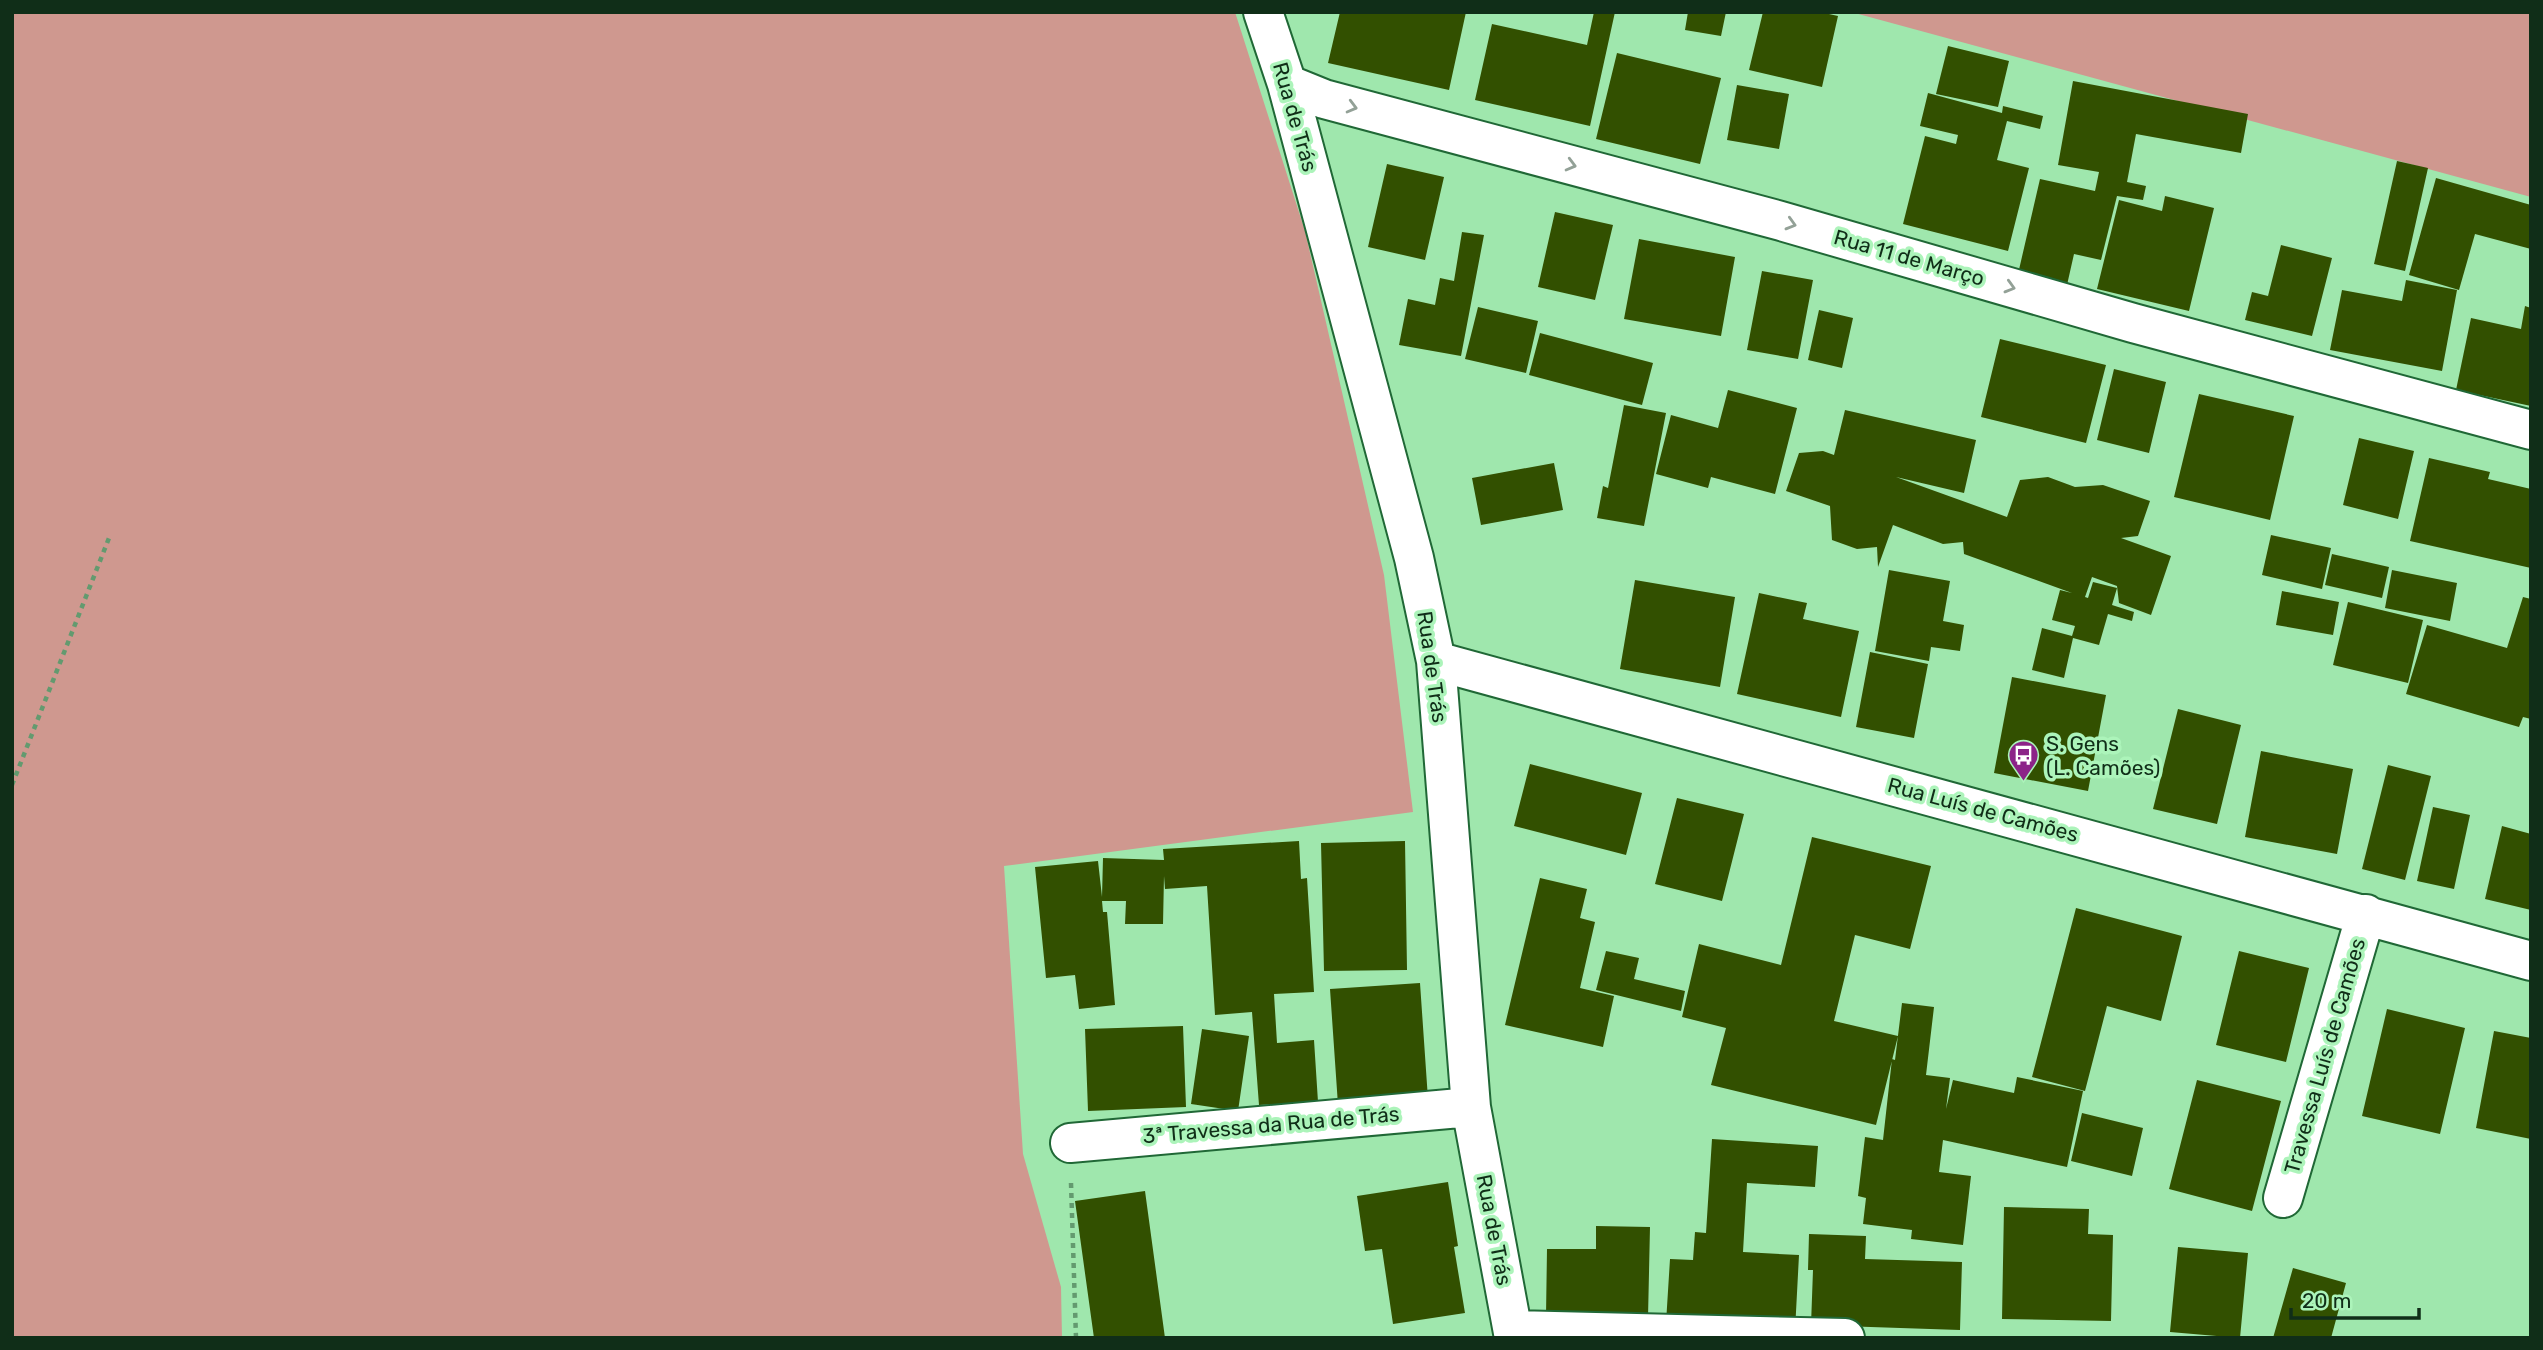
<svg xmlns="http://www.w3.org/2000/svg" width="2543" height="1350" font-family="Rubik,sans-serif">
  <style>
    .green { fill: #cf988f }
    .building { fill: #325000 }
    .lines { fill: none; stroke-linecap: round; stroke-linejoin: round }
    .street-casing { stroke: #206836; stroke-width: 42 }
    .path { stroke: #639a6f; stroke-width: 4.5; stroke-dasharray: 5 5; stroke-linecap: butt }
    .street { stroke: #fff; stroke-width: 38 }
    .oneway { stroke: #93a197 }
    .labels { text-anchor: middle; stroke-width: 7; stroke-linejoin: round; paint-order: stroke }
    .street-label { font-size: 21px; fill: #102e18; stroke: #acf4ba }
    .poi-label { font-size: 21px; fill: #102e18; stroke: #acf4ba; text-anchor: start }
  </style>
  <rect width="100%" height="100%" fill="#9fe7ad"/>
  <path class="green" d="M12,12H1235L1305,231L1384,575L1413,812L1004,866L1023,1154L1061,1287L1062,1338H12Z
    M1851,12H2531V197Z"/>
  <path class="building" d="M1340,12H1466L1449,90L1328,63Z
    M1594,12H1615L1590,126L1475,100L1492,24L1587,45Z
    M1688,12H1726L1721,36L1685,30Z
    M1763,12H1820L1838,16L1822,87L1749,70Z
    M1948,46L2009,61L1998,107L1936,94Z
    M1617,53L1721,78L1700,164L1596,139Z
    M2073,81L2248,114L2241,153L2136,134L2127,182L2146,186L2143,200L2117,196L2101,260L2074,254L2067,285L2018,274L2040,179L2095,191L2099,172L2058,165Z
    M1737,85L1789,94L1779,149L1727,140Z
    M1928,93L2002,113L2003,106L2043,116L2040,129L2007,121L1997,160L2029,168L2008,251L1903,224L1925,136L1956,144L1958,135L1920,126Z
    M2397,161L2428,168L2405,271L2374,264Z
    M1387,164L1444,177L1425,260L1368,247Z
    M2436,178L2531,205V249L2475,234L2459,290L2409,275Z
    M2165,196L2214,208L2189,311L2097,289L2119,200L2162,211Z
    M1555,212L1613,225L1595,300L1538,287Z
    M1462,232L1484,235L1461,356L1399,345L1408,299L1435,305L1440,278L1454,281Z
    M1639,239L1735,257L1721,336L1624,319Z
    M2281,245L2332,258L2312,336L2245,320L2252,292L2268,296Z
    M1762,271L1813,280L1798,359L1747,350Z
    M2406,280L2457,290L2442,371L2330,350L2342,290L2402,301Z
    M2525,306L2531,308V406L2456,390L2471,318L2521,329Z
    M1478,307L1538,321L1526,373L1465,359Z
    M1819,310L1853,318L1842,368L1808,360Z
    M1540,333L1653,363L1642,405L1529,375Z
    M2000,339L2106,365L2086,443L1981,417Z
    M2114,369L2166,382L2149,453L2097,440Z
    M1728,390L1797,408L1775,494L1711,477L1708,488L1656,474L1671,415L1718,428Z
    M2199,394L2294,416L2270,520L2174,497Z
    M1624,405L1666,413L1644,526L1597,518L1603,486L1608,488Z
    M1845,410L1976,440L1964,493L1896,477L2007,517L2020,480L2048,477L2075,487L2103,485L2150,501L2138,536L2121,538L2171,556L2151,615L2119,603L2117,586L2092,577L2085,597L2088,598L2093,582L2117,588L2112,605L2134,612L2132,621L2108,614L2099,645L2073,638L2064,678L2032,670L2042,628L2072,636L2075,626L2052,620L2060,590L2072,593L1964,554L1963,542L1943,544L1893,525L1878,567L1877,547L1857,549L1832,540L1830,506L1786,491L1799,453L1823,451L1834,455Z
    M2359,438L2414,451L2398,519L2343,505Z
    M2429,458L2490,472L2488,479L2531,489V568L2410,541Z
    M1554,463L1563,510L1481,525L1472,478Z
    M2271,535L2331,548L2322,589L2262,575Z
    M2332,554L2389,567L2382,598L2325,585Z
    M1889,570L1950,581L1943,621L1964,625L1960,651L1931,647L1929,661L1875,651Z
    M2392,570L2457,583L2450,621L2385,608Z
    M1635,580L1735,597L1720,687L1620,669Z
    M2282,591L2339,602L2333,635L2276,625Z
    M1759,593L1807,603L1803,619L1859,631L1841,717L1737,694Z
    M2523,597L2531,599V719L2523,717L2519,727L2406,694L2427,625L2507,648Z
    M2348,602L2423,620L2408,683L2333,665Z
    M1870,652L1928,664L1914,738L1856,727Z
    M2012,677L2106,695L2088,791L1994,773Z
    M2178,709L2241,725L2217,824L2153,809Z
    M2261,751L2353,769L2337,854L2245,837Z
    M1530,764L1642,793L1626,855L1514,826Z
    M2388,765L2431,776L2405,880L2362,869Z
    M1677,798L1744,814L1722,901L1655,884Z
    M2433,807L2470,815L2454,889L2417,881Z
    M2502,826L2531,834V910L2485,899Z
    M1812,837L1931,866L1910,949L1855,935L1834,1021L1898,1036L1876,1125L1711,1085L1726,1028L1682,1017L1699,944L1781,965Z
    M1299,841L1301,879L1307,878L1314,992L1274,994L1277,1043L1314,1040L1318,1102L1259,1105L1252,1012L1215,1015L1207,886L1165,889L1164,876L1163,924H1125L1126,901H1102L1103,912H1107L1115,1005L1079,1009L1075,975L1046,978L1035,867L1098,861L1102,897L1103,858L1164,860L1163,849Z
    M1405,841L1407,970L1324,971L1321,843Z
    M1540,878L1587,889L1580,918L1595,922L1580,988L1614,996L1603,1047L1505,1025Z
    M2076,908L2182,936L2161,1021L2107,1006L2085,1091L2032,1077Z
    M1606,951L1639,958L1634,979L1685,991L1681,1011L1596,990Z
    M2239,951L2309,968L2286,1062L2216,1045Z
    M1420,983L1428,1099L1338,1105L1330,989Z
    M1902,1003L1934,1007L1926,1075L1950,1078L1946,1109L1953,1080L2014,1093L2017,1077L2083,1091L2067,1167L1943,1140L1939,1172L1971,1176L1963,1245L1911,1239L1912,1230L1863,1224L1866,1198L1858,1196L1865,1137L1883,1140L1892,1059L1895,1060Z
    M2387,1009L2465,1028L2440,1134L2362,1116Z
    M1183,1026L1186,1107L1088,1111L1085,1029Z
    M1202,1029L1249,1036L1238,1111L1191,1104Z
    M2494,1031L2531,1038V1139L2476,1128Z
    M2197,1080L2281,1101L2252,1211L2169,1189Z
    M2082,1113L2143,1128L2132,1176L2071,1161Z
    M1712,1139L1818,1146L1815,1187L1747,1183L1743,1252L1799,1255L1795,1331L1666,1323L1670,1259L1693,1260L1695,1232L1706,1233Z
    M1448,1182L1458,1246L1454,1247L1465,1313L1393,1324L1382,1249L1365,1251L1357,1196Z
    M1145,1191L1165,1338H1094L1075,1201Z
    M2004,1207L2089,1209L2088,1234L2113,1235L2111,1321L2002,1319Z
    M1596,1226L1650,1227L1648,1318L1546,1316L1547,1249H1596Z
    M1809,1234L1866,1236L1865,1259L1962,1262L1960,1330L1811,1325L1813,1270H1808Z
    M2178,1247L2248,1253L2240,1338L2170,1332Z
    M2293,1268L2346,1283L2331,1338H2273Z"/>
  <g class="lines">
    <defs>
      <path id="street" d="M1263,12L1287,84L1414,558L1436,661L1471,1107L1514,1338
        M1287,84L1324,99L1781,221L2133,323L2531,430
        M1436,661L2531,961
        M1070,1143L1471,1107
        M2283,1198L2366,914
        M1513,1330L1845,1338"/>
    </defs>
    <use href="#street" class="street-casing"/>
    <path class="path" d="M12,785L109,538
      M1071,1183L1076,1338"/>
    <use href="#street" class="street"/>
  </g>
  <defs><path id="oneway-chevron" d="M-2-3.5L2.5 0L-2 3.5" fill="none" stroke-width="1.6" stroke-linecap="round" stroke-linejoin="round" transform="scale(1.75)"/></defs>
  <g class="oneway">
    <use href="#oneway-chevron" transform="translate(1352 107) rotate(15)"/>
    <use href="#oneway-chevron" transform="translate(1571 165) rotate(15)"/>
    <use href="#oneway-chevron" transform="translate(1791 224) rotate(16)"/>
    <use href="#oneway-chevron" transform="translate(2010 287) rotate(16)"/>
  </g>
  <defs>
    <symbol id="bus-pin" viewBox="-11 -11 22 30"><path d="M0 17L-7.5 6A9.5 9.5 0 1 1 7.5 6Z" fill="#8c2388" stroke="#acf4ba"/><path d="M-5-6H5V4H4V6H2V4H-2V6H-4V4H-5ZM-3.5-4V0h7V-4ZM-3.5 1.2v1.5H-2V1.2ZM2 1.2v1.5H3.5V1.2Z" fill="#fff"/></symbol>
  </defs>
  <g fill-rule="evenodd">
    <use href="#bus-pin" x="2006" y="738" width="35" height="47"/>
  </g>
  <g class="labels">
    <g class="street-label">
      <text transform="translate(1295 117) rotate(74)" y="7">Rua de Trás</text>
      <text transform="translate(1909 258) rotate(16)" y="7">Rua 11 de Março</text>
      <text transform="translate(1432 667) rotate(82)" y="7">Rua de Trás</text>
      <text transform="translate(1983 810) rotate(15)" y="7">Rua Luís de Camões</text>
      <text transform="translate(2325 1056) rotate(-74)" y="7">Travessa Luís de Camões</text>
      <text transform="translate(1271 1125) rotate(-5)" y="7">3ª Travessa da Rua de Trás</text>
      <text transform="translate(1494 1230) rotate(79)" y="7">Rua de Trás</text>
    </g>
    <g class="poi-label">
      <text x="2046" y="751">S. Gens<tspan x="2046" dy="24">(L. Camões)</tspan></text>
    </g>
  </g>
  <rect width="2543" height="1350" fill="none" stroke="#102e18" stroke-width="28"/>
  <path d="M2291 1308v10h128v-10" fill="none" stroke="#102e18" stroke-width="3.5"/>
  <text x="2302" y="1308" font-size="21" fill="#102e18" stroke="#acf4ba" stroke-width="5" paint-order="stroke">20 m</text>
</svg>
